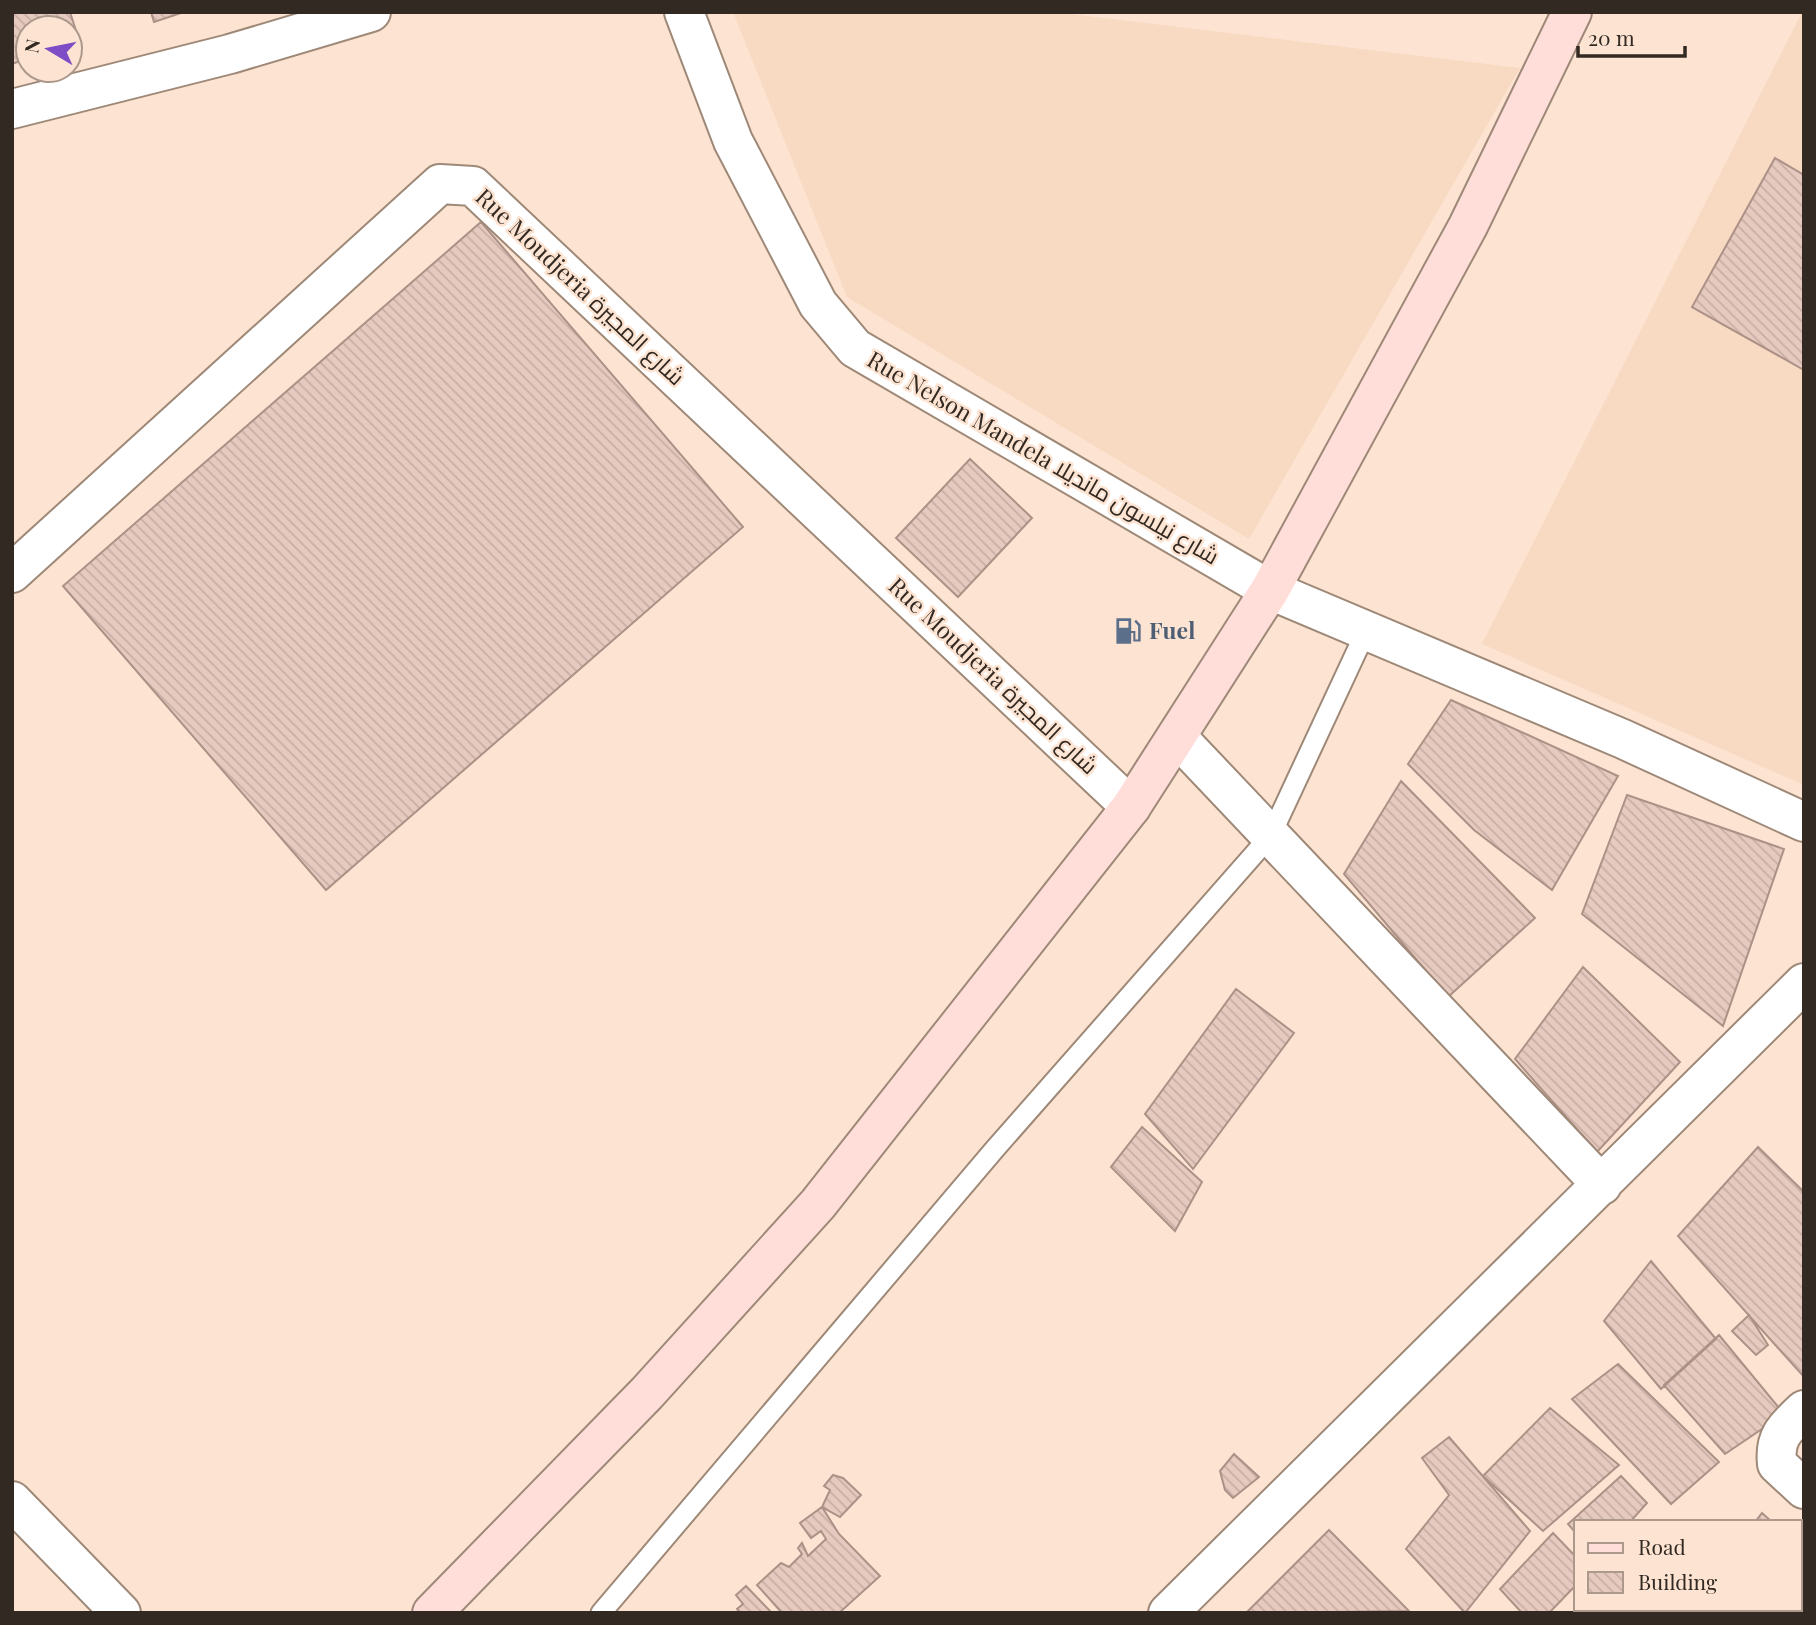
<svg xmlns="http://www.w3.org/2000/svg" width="1816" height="1625" font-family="'Playfair Display',Cairo,serif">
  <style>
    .built { fill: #f8d9c2 }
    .building { fill: url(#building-back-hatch); stroke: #ac9187; stroke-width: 2 }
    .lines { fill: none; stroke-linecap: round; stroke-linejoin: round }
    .service-casing { stroke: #9e8877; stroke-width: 23 }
    .minor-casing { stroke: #9e8877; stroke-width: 42 }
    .tertiary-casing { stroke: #9e8877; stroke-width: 42 }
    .secondary-casing { stroke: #9e8877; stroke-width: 42 }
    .service { stroke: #fff; stroke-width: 19 }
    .minor { stroke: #fff; stroke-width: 38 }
    .tertiary { stroke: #fff; stroke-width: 38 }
    .secondary { stroke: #ffdeda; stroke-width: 38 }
    .labels { text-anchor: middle; stroke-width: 5; stroke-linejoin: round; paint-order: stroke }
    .street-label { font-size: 23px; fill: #322922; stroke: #fde4d2 }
    .service-label { font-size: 23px; font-weight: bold; fill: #4e5e75; stroke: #fde4d2; text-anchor: start }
  </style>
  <defs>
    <pattern id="building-back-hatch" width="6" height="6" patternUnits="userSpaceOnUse" patternTransform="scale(1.75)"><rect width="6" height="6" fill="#e7cabf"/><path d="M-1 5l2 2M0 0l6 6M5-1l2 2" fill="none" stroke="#c7aea4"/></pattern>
  </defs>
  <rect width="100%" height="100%" fill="#fde4d2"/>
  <path class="built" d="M733,12H1055L1520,68L1249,539L847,297Z
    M1802,12H1804V785L1482,644Z"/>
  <path class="building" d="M12,12H70L79,40L70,43V28H28V58L12,64Z
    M151,12H184L154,22Z
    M1775,158L1804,175V370L1692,307Z
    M481,222L743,527L326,890L63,586Z
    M970,459L1032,518L958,597L896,538Z
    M1451,700L1618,776L1552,890L1474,830L1408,764Z
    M1401,781L1535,918L1448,997L1344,874Z
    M1627,795L1784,849L1723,1026L1582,914Z
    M1583,967L1680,1062L1597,1152L1515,1059Z
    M1236,989L1294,1033L1193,1169L1145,1114Z
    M1142,1127L1202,1182L1175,1231L1111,1167Z
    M1758,1147L1804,1192V1377L1678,1236Z
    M1651,1261L1716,1339L1661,1389L1604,1321Z
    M1749,1315L1768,1345L1756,1355L1732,1331Z
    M1719,1335L1784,1414L1725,1454L1664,1385Z
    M1618,1364L1719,1462L1671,1504L1572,1399Z
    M1550,1408L1619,1465L1543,1531L1483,1476Z
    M1449,1437L1530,1531L1465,1613L1406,1549L1449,1495L1422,1458Z
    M1234,1454L1259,1477L1233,1498L1225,1490L1220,1471Z
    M833,1475L843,1478L861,1495L840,1517L822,1507L830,1490L824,1486Z
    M1621,1476L1647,1503L1630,1522H1576V1533L1568,1524Z
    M822,1507L839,1534L880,1576L839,1613H782L757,1585L781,1563L789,1567L802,1554L798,1548L802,1543L808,1556L826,1539L821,1531L811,1538L800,1523Z
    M1762,1513L1772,1522H1755Z
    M1329,1530L1409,1611L1246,1613Z
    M1553,1533L1576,1557V1585L1549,1613H1522L1500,1589Z
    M746,1586L772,1613H740L737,1609L743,1604L736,1595Z
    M1649,1609H1676L1673,1613H1653Z"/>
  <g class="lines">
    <defs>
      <path id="service" d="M601,1613L994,1150L1271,835L1367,629"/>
      <path id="minor" d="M684,12L733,141L818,304L855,348L1270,590
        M12,109L230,54L371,12
        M12,573L440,184L473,186L1131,807
        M1177,737L1602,1185
        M1804,1410C1785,1428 1774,1437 1777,1464L1804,1489
        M12,1501L121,1613
        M1168,1613L1804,983"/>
      <path id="tertiary" d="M1270,590L1623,739L1804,822"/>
      <path id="secondary" d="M432,1613L647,1393L818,1204L1131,807L1270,590L1468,226L1572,12"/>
    </defs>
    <use href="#service" class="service-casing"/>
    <use href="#minor" class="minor-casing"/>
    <use href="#tertiary" class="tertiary-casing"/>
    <use href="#secondary" class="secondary-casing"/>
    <use href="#service" class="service"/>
    <use href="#minor" class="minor"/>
    <use href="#tertiary" class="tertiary"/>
    <use href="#secondary" class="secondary"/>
  </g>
  <defs>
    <symbol id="fuel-bare" viewBox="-9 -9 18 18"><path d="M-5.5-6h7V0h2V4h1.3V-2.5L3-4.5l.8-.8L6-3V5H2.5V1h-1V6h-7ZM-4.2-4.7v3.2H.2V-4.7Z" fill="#5c6f8a" stroke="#fde4d2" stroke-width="2.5" paint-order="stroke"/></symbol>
  </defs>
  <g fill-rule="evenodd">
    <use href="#fuel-bare" x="1109" y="612" width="38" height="38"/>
  </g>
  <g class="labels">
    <g class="street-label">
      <text transform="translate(580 287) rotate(43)" y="8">Rue Moudjeria شارع المجيرة</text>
      <text transform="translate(1043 458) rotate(30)" y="8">Rue Nelson Mandela شارع نيلسون مانديلا</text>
      <text transform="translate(993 676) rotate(43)" y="8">Rue Moudjeria شارع المجيرة</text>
    </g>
    <g class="service-label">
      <text x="1149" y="639">Fuel</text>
    </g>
  </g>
  <rect width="1816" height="1625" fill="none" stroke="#322922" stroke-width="28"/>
  <rect x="1574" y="1520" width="228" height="91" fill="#fde4d2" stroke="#ac998c" stroke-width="2"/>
  <rect x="1588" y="1543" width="35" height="10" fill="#ffdeda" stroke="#ac998c" stroke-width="2"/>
  <text x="1638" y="1555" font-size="21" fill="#322922">Road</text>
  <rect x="1588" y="1572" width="35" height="21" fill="url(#building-back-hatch)" stroke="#ac998c" stroke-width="2"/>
  <text x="1638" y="1590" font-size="21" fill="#322922">Building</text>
  <g transform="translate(49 49) rotate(280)"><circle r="33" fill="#fde4d2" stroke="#ac998c" stroke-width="2"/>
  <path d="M0-5L12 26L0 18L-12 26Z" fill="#7e4dc5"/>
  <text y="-10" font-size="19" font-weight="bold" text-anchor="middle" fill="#322922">N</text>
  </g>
  <path d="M1578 46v10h107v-10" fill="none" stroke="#322922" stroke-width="3.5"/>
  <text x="1588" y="46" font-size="21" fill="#322922" stroke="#fde4d2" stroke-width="5" paint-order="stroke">20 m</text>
</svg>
